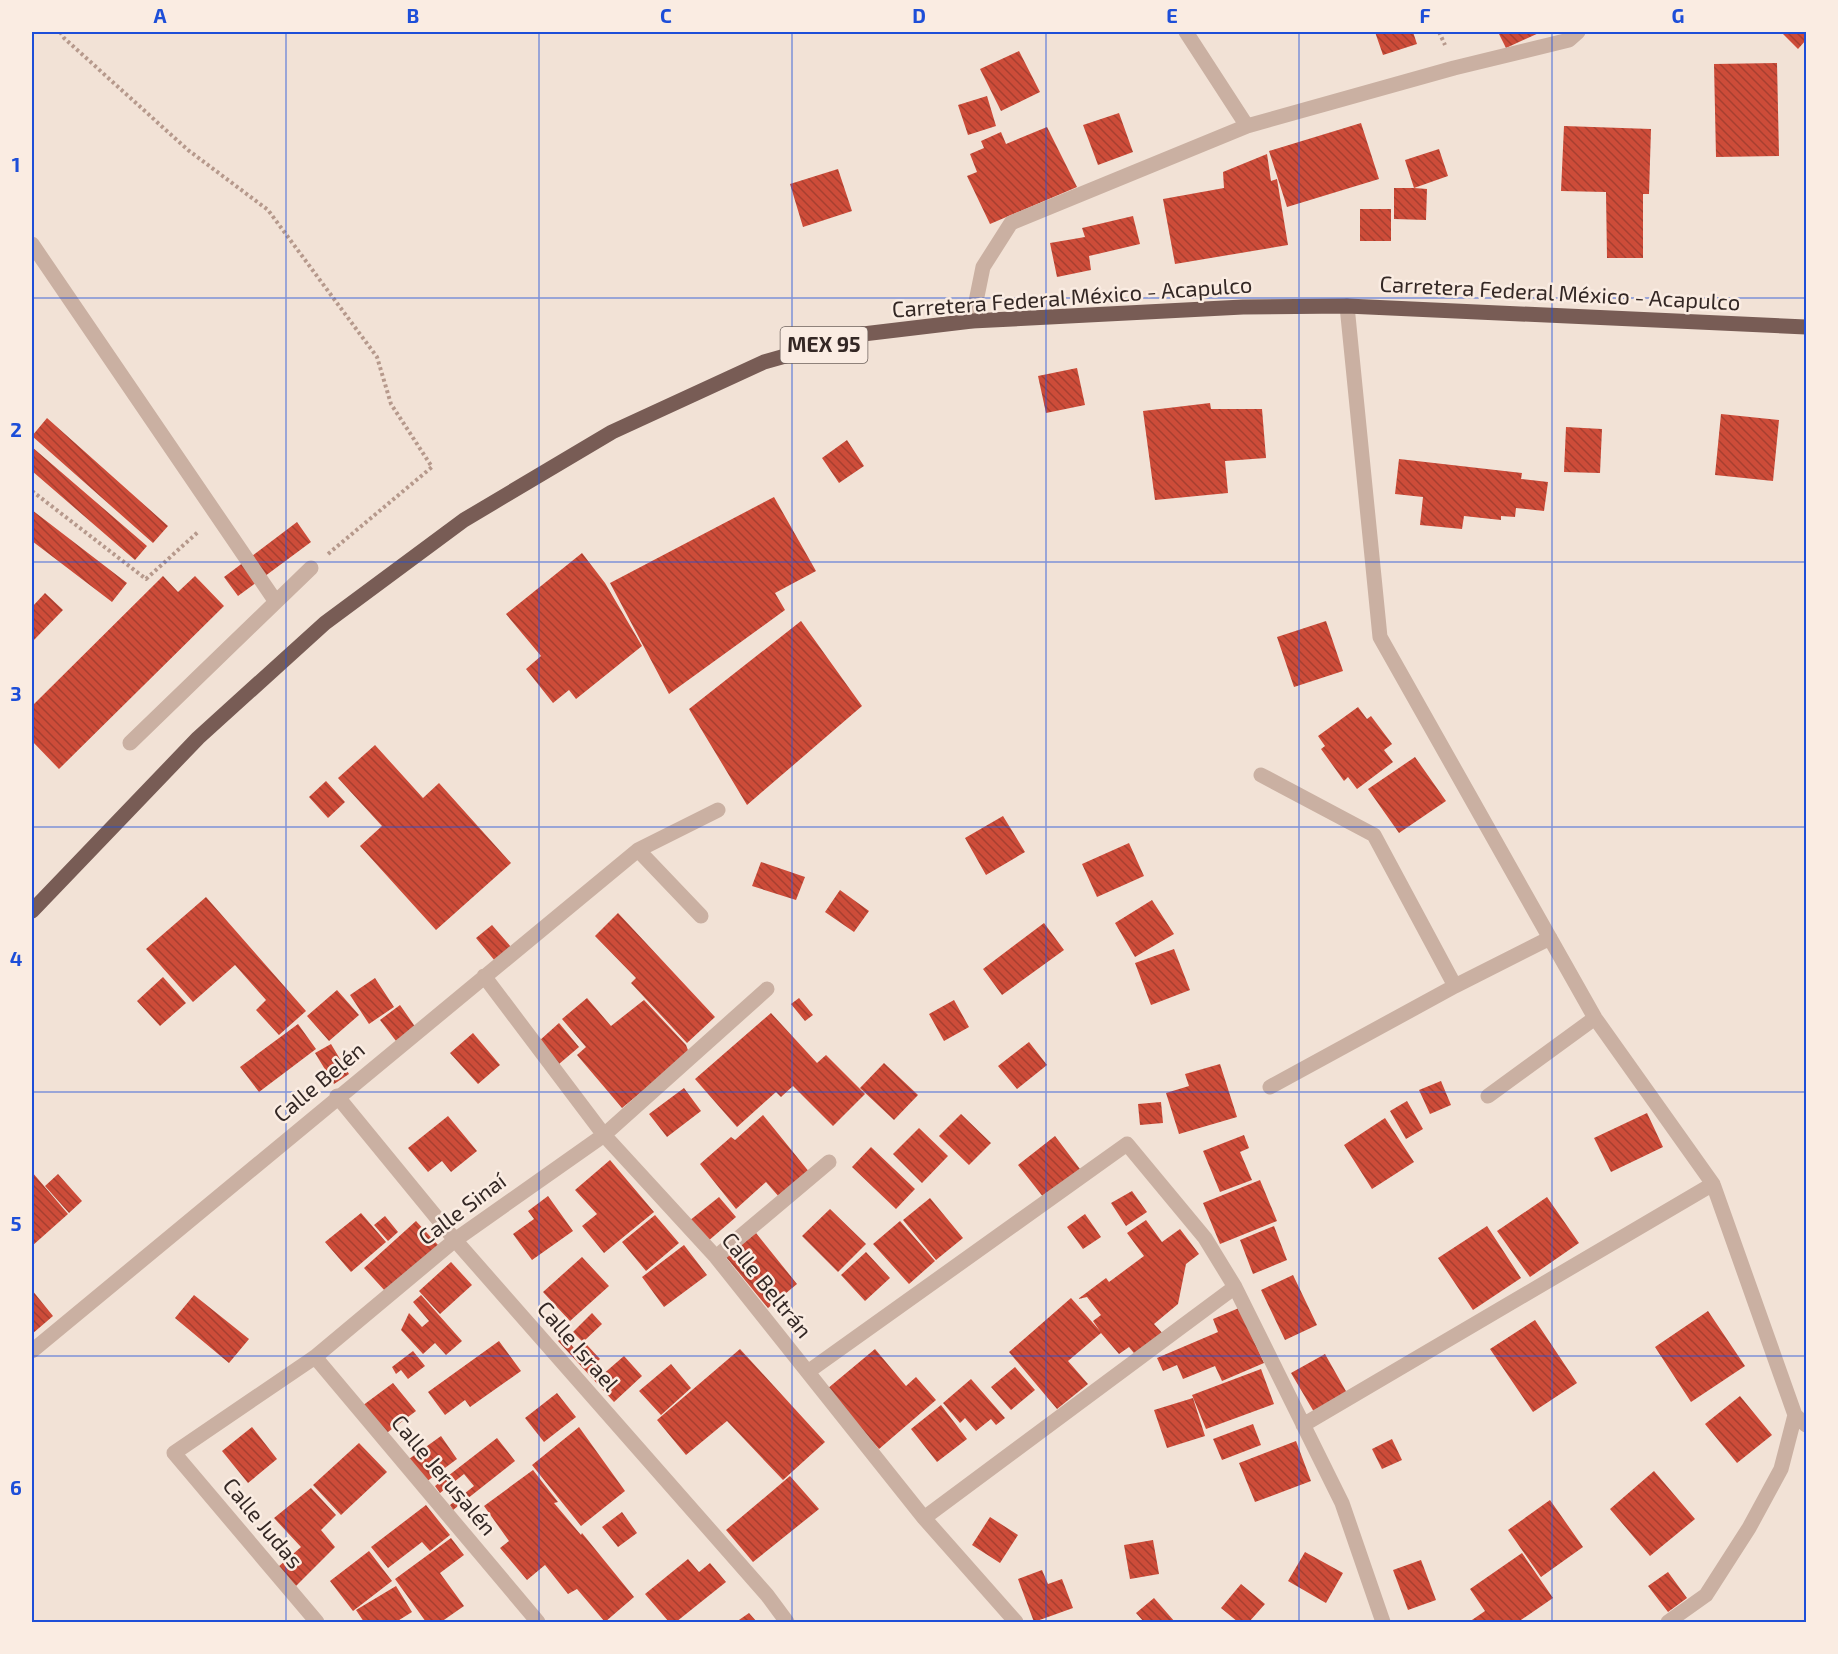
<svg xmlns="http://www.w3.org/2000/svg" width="1838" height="1654" font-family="'Exo 2',sans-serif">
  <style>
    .building { fill: url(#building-back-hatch) }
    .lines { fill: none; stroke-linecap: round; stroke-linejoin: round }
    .path { stroke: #b6998c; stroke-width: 4; stroke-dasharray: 3 3; stroke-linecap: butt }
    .minor { stroke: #cab0a2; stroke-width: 15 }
    .major { stroke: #785c55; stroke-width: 15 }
    .grid { fill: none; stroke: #1d4ed8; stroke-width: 1.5; stroke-opacity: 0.55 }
    .labels { text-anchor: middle; stroke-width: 5; stroke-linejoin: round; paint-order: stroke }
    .shield { fill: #faece2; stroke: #6f635e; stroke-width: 1.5 }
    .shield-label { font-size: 21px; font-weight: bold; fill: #342825 }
    .street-label { font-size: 22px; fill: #342825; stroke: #faece2 }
    .neatline { fill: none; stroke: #1d4ed8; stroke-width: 2 }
    .grid-label { font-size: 20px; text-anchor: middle; font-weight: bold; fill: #1d4ed8 }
  </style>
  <defs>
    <pattern id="building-back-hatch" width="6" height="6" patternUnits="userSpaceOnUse" patternTransform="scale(1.5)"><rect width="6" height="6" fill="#cd4c39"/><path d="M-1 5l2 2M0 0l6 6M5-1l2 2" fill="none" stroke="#a73f30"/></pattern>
  </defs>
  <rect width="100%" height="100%" fill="#f2e2d6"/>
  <path class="building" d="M1375,32H1413L1417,44L1383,55Z
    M1498,32H1541L1506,48Z
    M1781,32H1806V40L1798,49Z
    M1019,51L1040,92L1001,111L980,69Z
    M1777,63L1779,156L1716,157L1714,64Z
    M987,96L996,126L968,135L958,105Z
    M1119,113L1133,152L1098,165L1083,125Z
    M1361,123L1379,179L1287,207L1269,151Z
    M1564,126L1651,129L1649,194H1643V258H1607L1606,192L1561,191Z
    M1047,127L1077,187L990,224L967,176L977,172L970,154L984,148L981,141L1001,132L1006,144Z
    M1439,149L1448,176L1414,188L1427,189L1426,220L1394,219V188H1414L1405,160Z
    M1267,154L1271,181L1277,179L1288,245L1175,264L1163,199L1224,188L1223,172Z
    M838,169L852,211L803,227L790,184Z
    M1360,209H1391V241H1360Z
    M1133,216L1140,244L1089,256L1091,270L1057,277L1050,243L1085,237L1082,228Z
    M1077,368L1085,405L1046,413L1038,376Z
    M1210,403L1211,409H1262L1266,458L1225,461L1228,493L1155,500L1143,411Z
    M1721,414L1779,420L1773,481L1715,475Z
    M47,418L168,526L153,543L32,436Z
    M1566,427L1602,429L1600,473L1564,472Z
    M847,440L864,466L839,483L822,458Z
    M32,447L147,546L135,560L32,471Z
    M1399,459L1522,473L1521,479L1548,482L1544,511L1516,508L1515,517L1501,516V520L1464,516L1462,529L1420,525L1423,497L1395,494Z
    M774,497L816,571L775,593L785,610L669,694L610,583Z
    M32,510L127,583L112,602L32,541Z
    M297,522L311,542L238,596L224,577Z
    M582,553L605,583L642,646L576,699L569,690L553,703L526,669L541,656L506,614Z
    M163,576L178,592L195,576L224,606L59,769L32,741V706Z
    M45,593L63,610L32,642V607Z
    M801,621L862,706L747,805L689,709Z
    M1326,621L1343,671L1294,687L1277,637Z
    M1358,707L1367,719L1371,716L1392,744L1384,750L1393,762L1357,789L1348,777L1344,781L1321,749L1325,746L1318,736Z
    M375,745L423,798L439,783L511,863L436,930L360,846L382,826L338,778Z
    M1415,757L1446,801L1399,833L1368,789Z
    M326,781L345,802L328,818L309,797Z
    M1003,816L1025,852L986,875L965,838Z
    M1129,843L1144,876L1097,897L1082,864Z
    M761,862L805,877L796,900L752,886Z
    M840,890L869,911L854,932L825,912Z
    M206,897L306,1011L279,1035L256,1010L266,1000L235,965L193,1002L146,949Z
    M1152,900L1174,934L1135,957L1115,923Z
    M618,913L715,1017L687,1043L631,983L636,978L595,936Z
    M1044,923L1064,950L1002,995L983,969Z
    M492,925L511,947L495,961L476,938Z
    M1174,949L1190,990L1151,1005L1135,963Z
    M163,977L186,1003L160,1026L137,1001Z
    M375,978L394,1007L369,1024L350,995Z
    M337,990L359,1015L329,1041L307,1016Z
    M587,998L611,1026L644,1000L686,1045L689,1053L622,1108L577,1055L586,1047L562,1019Z
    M799,998L813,1015L805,1021L791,1004Z
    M954,1000L969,1027L944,1041L929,1014Z
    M400,1005L416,1028L396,1041L380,1020Z
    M771,1013L817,1063L826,1055L865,1094L833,1126L793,1086L781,1097L776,1092L737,1127L695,1079Z
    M559,1023L579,1047L559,1064L539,1041Z
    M298,1024L316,1049L259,1092L240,1067Z
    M473,1033L500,1065L478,1084L450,1053Z
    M1029,1042L1047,1065L1017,1089L998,1066Z
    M331,1044L349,1074L334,1084L315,1053Z
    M884,1063L918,1095L894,1120L860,1088Z
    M1220,1064L1237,1117L1179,1134L1166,1093L1189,1086L1185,1074Z
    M1441,1081L1451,1105L1430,1114L1419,1090Z
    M684,1088L701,1111L667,1137L649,1114Z
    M1407,1101L1423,1129L1406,1139L1390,1111Z
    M1161,1102L1163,1123L1140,1125L1138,1104Z
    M1647,1113L1663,1147L1611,1172L1594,1138Z
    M961,1114L991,1143L969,1165L939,1136Z
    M763,1115L810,1173L780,1198L766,1182L736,1209L700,1164L731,1137L735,1140Z
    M448,1116L477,1151L451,1172L442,1161L428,1172L408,1148Z
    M1385,1118L1414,1162L1372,1189L1344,1145Z
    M919,1128L948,1156L922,1183L893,1154Z
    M1244,1135L1249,1148L1240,1152L1252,1180L1220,1192L1203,1151Z
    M1055,1136L1080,1169L1044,1198L1018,1165Z
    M871,1147L915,1189L896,1209L852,1167Z
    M610,1160L654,1212L604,1253L582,1226L597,1214L575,1190Z
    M32,1172L68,1214L32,1246Z
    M58,1174L82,1201L69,1213L45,1186Z
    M1260,1180L1277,1221L1220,1244L1203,1203Z
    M1132,1191L1147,1212L1126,1226L1111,1203Z
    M548,1196L573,1231L532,1260L513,1234L534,1219L528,1211Z
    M719,1197L736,1217L707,1242L689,1221Z
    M1547,1197L1579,1243L1530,1277L1497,1231Z
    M930,1198L963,1238L936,1260L903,1220Z
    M830,1209L866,1244L838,1272L802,1236Z
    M361,1213L386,1242L351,1272L325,1242Z
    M1085,1214L1101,1237L1083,1249L1067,1227Z
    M655,1215L679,1243L646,1271L622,1242Z
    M385,1216L398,1232L388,1241L374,1225Z
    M1146,1220L1162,1242L1180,1229L1199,1254L1186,1264L1178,1304L1154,1324L1165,1336L1138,1358L1129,1347L1119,1354L1101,1333L1068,1361L1088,1384L1057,1409L1009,1352L1071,1298L1100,1331L1093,1321L1101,1315L1087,1297L1078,1299L1106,1278L1109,1282L1144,1256L1127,1233Z
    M416,1221L438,1245L386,1292L364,1268Z
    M900,1221L935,1261L909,1284L873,1244Z
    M1274,1226L1287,1260L1253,1274L1240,1240Z
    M1487,1226L1521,1278L1473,1310L1438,1258Z
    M756,1233L797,1284L768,1308L726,1257Z
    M684,1245L707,1275L664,1307L642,1277Z
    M866,1252L890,1278L865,1301L841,1275Z
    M582,1257L609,1286L570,1321L543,1292Z
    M451,1262L472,1285L440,1314L419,1291Z
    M1293,1275L1317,1325L1285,1340L1261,1290Z
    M32,1290L53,1316L32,1334Z
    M194,1295L249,1339L229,1363L175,1318Z
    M421,1295L462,1341L446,1355L435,1343L423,1354L401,1330L409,1313L422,1327L429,1321L413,1302Z
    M1239,1308L1264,1363L1222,1381L1215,1366L1183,1379L1177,1365L1163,1371L1157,1358L1218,1332L1213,1319Z
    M1708,1311L1745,1366L1691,1402L1655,1347Z
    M592,1313L602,1324L583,1342L573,1332Z
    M1535,1320L1577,1383L1533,1412L1490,1349Z
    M564,1336L578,1353L587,1345L600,1359L591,1367L601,1376L624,1356L642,1376L614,1402L558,1341Z
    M499,1341L521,1371L470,1407L465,1400L445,1415L428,1392Z
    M740,1349L825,1442L783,1480L727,1421L686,1455L657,1420Z
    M875,1349L906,1386L916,1377L936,1400L879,1449L827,1389Z
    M413,1351L425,1366L408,1379L401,1370L396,1374L392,1367Z
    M1325,1354L1347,1393L1314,1412L1291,1373Z
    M671,1364L691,1388L661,1415L639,1391Z
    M1015,1367L1035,1390L1011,1410L991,1387Z
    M1261,1369L1274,1404L1206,1429L1192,1395Z
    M971,1379L1005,1418L996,1425L991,1419L976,1431L965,1418L960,1423L943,1403Z
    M393,1383L416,1411L384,1435L362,1406Z
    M557,1393L576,1417L544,1442L525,1418Z
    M1740,1396L1772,1435L1737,1463L1705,1424Z
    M1193,1398L1205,1436L1167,1448L1154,1410Z
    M941,1405L967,1439L937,1462L911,1429Z
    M1253,1424L1261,1445L1222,1460L1213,1439Z
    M252,1427L277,1459L248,1483L222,1451Z
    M579,1427L625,1491L581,1526L532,1465Z
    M441,1436L457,1459L426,1482L409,1459Z
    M497,1438L515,1461L453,1510L450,1505L474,1486L464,1474L440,1493L435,1486Z
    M1392,1439L1402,1460L1382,1469L1372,1449Z
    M1296,1441L1311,1481L1255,1502L1239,1463Z
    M359,1443L387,1472L341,1515L313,1485Z
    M533,1470L558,1502L554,1503L581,1535L582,1533L634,1597L605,1622L577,1589L568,1594L545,1565L527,1580L500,1548L509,1541L484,1506Z
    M1654,1471L1695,1519L1650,1556L1610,1509Z
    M790,1476L819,1509L753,1562L726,1530Z
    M311,1488L336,1515L321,1530L335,1547L296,1586L278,1567L301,1547L274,1518Z
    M1550,1500L1583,1547L1541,1577L1508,1530Z
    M426,1505L450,1535L430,1551L422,1542L388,1568L371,1547Z
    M622,1512L637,1533L618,1547L602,1527Z
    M990,1517L1018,1535L1000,1563L972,1545Z
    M451,1538L464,1555L440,1573L464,1606L441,1622H426L395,1579Z
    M1153,1540L1159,1574L1130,1579L1124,1545Z
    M369,1551L392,1581L353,1611L330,1581Z
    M1305,1552L1343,1573L1326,1603L1288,1581Z
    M1522,1553L1553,1598L1518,1622H1469L1485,1611L1470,1589Z
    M688,1559L699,1572L710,1563L726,1582L676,1622H669L645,1594Z
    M1421,1560L1436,1600L1408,1610L1393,1570Z
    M1042,1570L1048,1584L1062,1579L1073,1608L1034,1622L1018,1579Z
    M1668,1572L1687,1598L1668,1612L1648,1586Z
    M1241,1584L1265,1604L1249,1622H1238L1221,1608Z
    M396,1586L412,1612L396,1622H364L356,1610Z
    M1154,1598L1175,1622H1144L1136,1613Z
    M749,1613L757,1622H736Z"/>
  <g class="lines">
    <path class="path" d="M60,32L64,38L188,150L268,210L377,357L391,404L432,467L328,554
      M1439,32L1445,45
      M32,491L146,579L198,532"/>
    <path class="minor" d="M1186,32L1247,126
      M32,244L276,602
      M1347,306L1380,637L1595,1018L1713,1184L1795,1415L1806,1425
      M972,321L983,267L1011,223L1247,126L1454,68L1569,40L1578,32
      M130,743L311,568
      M1261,775L1374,835L1455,986
      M638,850L701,916
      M484,976L604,1135L716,1257L924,1518L1016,1622
      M1270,1087L1455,986L1550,938
      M337,1096L455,1240L767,1595L787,1622
      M1488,1096L1595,1018
      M716,1257L829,1162
      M32,1351L638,850L718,810
      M315,1357L538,1622
      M809,1371L1127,1144L1205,1238L1235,1287L1342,1503L1383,1622
      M1303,1425L1713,1184
      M924,1518L1235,1287
      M317,1622L174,1453L315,1357L455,1240L604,1135L767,989
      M1668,1622L1706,1595L1749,1528L1781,1469L1795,1415"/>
    <path class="major" d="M32,911L198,738L325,623L464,520L612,432L764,362L863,334L972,321L1243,307L1347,306L1806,327"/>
  </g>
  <path class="grid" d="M286,32V1622M539,32V1622M792,32V1622M1046,32V1622M1299,32V1622M1552,32V1622M32,298H1806M32,562H1806M32,827H1806M32,1092H1806M32,1356H1806"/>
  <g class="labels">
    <rect class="shield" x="780.5" y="327" width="87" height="36" rx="4.5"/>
    <g class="shield-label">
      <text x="824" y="352">MEX 95</text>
    </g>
    <g class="street-label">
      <text transform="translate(1560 293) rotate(3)" y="8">Carretera Federal México - Acapulco</text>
      <text transform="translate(1072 297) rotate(-4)" y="8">Carretera Federal México - Acapulco</text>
      <text transform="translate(319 1082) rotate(-40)" y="8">Calle Belén</text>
      <text transform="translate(462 1209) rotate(-37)" y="8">Calle Sinaí</text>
      <text transform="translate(767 1285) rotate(51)" y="8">Calle Beltrán</text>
      <text transform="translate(578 1346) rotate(49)" y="8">Calle Israel</text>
      <text transform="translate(444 1475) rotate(50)" y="8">Calle Jerusalén</text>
      <text transform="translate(263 1523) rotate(50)" y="8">Calle Judas</text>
    </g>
  </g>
  <rect width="1838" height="1654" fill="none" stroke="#faece2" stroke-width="66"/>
  <rect x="33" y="33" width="1772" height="1588" class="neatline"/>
  <g class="grid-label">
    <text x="160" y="23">A</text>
    <text x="413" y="23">B</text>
    <text x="666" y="23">C</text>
    <text x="919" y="23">D</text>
    <text x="1172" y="23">E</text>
    <text x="1425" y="23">F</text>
    <text x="1678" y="23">G</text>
    <text x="16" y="172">1</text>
    <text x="16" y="437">2</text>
    <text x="16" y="701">3</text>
    <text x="16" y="966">4</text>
    <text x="16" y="1231">5</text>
    <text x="16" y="1495">6</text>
  </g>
</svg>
